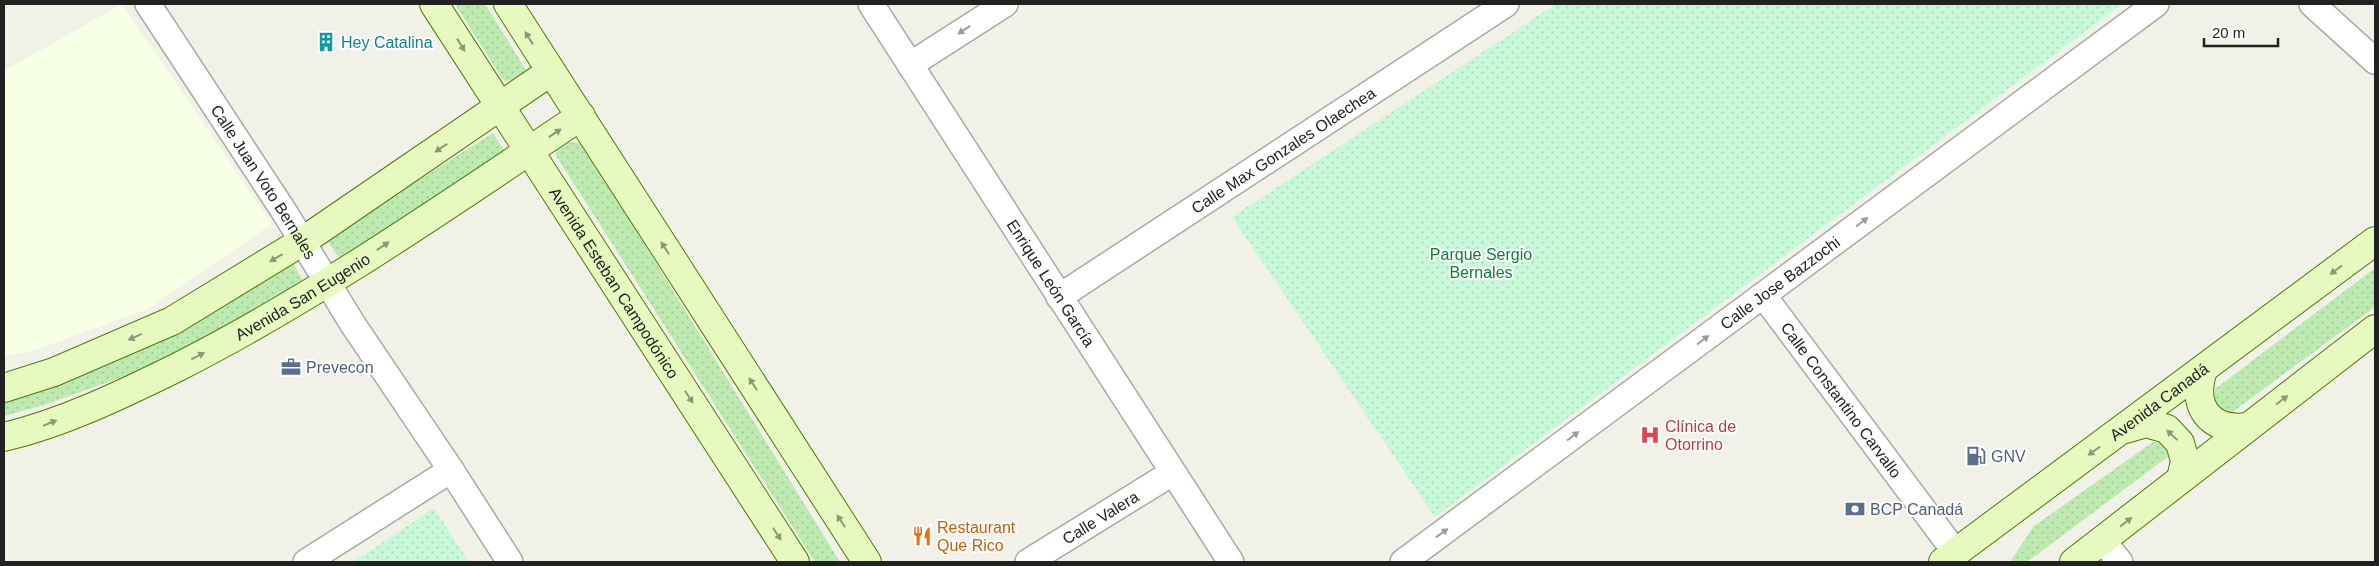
<svg xmlns="http://www.w3.org/2000/svg" width="2379" height="566" font-family="Arial,sans-serif">
  <style>
    .education { fill: #f7ffe4 }
    .grass { fill: url(#grass-dots) }
    .park { fill: url(#park-dots) }
    .lines { fill: none; stroke-linecap: round; stroke-linejoin: round }
    .street-casing { stroke: #a8a8a8; stroke-width: 28 }
    .secondary-casing { stroke: #4e7a07; stroke-width: 30 }
    .street { stroke: #fff; stroke-width: 25 }
    .secondary { stroke: #e6f9bf; stroke-width: 28 }
    .oneway { fill: #9b9b9b }
    .oneway2 { fill: #8d9878 }
    .labels { text-anchor: middle; stroke-width: 4; stroke-linejoin: round; paint-order: stroke }
    .culture-label { font-size: 16px; fill: #0d838f; stroke: #fff; text-anchor: start }
    .street-label { font-size: 16px; fill: #212121; stroke: #fff }
    .park-label { font-size: 16px; fill: #0e8137; stroke: #fff }
    .service-label { font-size: 16px; fill: #4e5e75; stroke: #fff; text-anchor: start }
    .health-label { font-size: 16px; fill: #be3a42; stroke: #fff; text-anchor: start }
    .food-label { font-size: 16px; fill: #c56008; stroke: #fff; text-anchor: start }
  </style>
  <defs>
    <pattern id="grass-dots" width="8" height="8" patternUnits="userSpaceOnUse" patternTransform="scale(1.25)"><rect width="8" height="8" fill="#bceab0"/><path d="M2 2h.1M6 6h.1" fill="none" stroke="#a1c897" stroke-width="1.8" stroke-linecap="round"/></pattern>
    <pattern id="park-dots" width="8" height="8" patternUnits="userSpaceOnUse" patternTransform="scale(1.25)"><rect width="8" height="8" fill="#c7f9d9"/><path d="M2 2h.1M6 6h.1" fill="none" stroke="#abd5ba" stroke-width="1.8" stroke-linecap="round"/></pattern>
  </defs>
  <rect width="100%" height="100%" fill="#f1f1e8"/>
  <path class="education" d="M122,4L272,224L148,309L30,352L4,356V71Z"/>
  <path class="grass" d="M455,4H485L526,70L521,79L504,81Z
    M493,133L506,153L340,259L326,239Z
    M568,142L582,143L840,562H815L555,154L558,146Z
    M292,261L304,283L161,363L44,405L4,416V397L125,357Z
    M2375,268V307L2231,413L2220,410L2215,400V389Z
    M2153,442L2165,444L2170,455L2027,562H2010L2034,526Z"/>
  <path class="park" d="M1556,4H2122L1435,517L1232,217Z
    M434,508L469,562H353Z"/>
  <g class="lines">
    <defs>
      <g id="street">
        <path id="s1" d="M148,4L285,213L352,323L451,470L510,562"/>
        <path id="s2" d="M871,4L1231,562"/>
        <path d="M2312,4L2375,61"/>
        <path d="M910,65L1005,4"/>
        <path id="s3" d="M1763,295L1956,553"/>
        <path id="s4" d="M1059,297L1506,4"/>
        <path d="M2103,541L2120,562"/>
        <path d="M306,562L451,470"/>
        <path id="s5" d="M1028,562L1172,473"/>
        <path id="s6" d="M1403,562L2156,4"/>
      </g>
      <g id="secondary">
        <path id="s7" d="M434,4L795,562"/>
        <path d="M508,4L867,562"/>
        <path d="M2203,370C2191,406 2209,432 2248,427"/>
        <path d="M4,388L54,372L172,321L303,241L550,72"/>
        <path d="M2125,429L2146,423L2167,429L2180,443L2185,461L2181,479"/>
        <path id="s8" d="M4,437C63,423 121,395 176,368C318,296 449,204 581,116"/>
        <path id="s9" d="M1943,562L2375,241"/>
        <path d="M2074,562L2375,329"/>
      </g>
    </defs>
    <use href="#street" class="street-casing"/>
    <use href="#secondary" class="secondary-casing"/>
    <use href="#street" class="street"/>
    <use href="#secondary" class="secondary"/>
  </g>
  <defs><path id="oneway-solid" d="M-6-.8H1V-3.2L6.5 0L1 3.2V.8H-6Z" transform="scale(1.25)"/></defs>
  <g class="oneway">
    <use href="#oneway-solid" transform="translate(964 30) rotate(147)"/>
    <use href="#oneway-solid" transform="translate(1862 222) rotate(-37)"/>
    <use href="#oneway-solid" transform="translate(1703 340) rotate(-37)"/>
    <use href="#oneway-solid" transform="translate(1573 436) rotate(-37)"/>
    <use href="#oneway-solid" transform="translate(1442 533) rotate(-36)"/>
  </g>
  <g class="oneway2">
    <use href="#oneway-solid" transform="translate(529 38) rotate(-122)"/>
    <use href="#oneway-solid" transform="translate(461 45) rotate(58)"/>
    <use href="#oneway-solid" transform="translate(555 133) rotate(-33)"/>
    <use href="#oneway-solid" transform="translate(441 148) rotate(146)"/>
    <use href="#oneway-solid" transform="translate(383 246) rotate(-33)"/>
    <use href="#oneway-solid" transform="translate(665 248) rotate(-123)"/>
    <use href="#oneway-solid" transform="translate(276 258) rotate(149)"/>
    <use href="#oneway-solid" transform="translate(2336 270) rotate(143)"/>
    <use href="#oneway-solid" transform="translate(135 337) rotate(156)"/>
    <use href="#oneway-solid" transform="translate(198 356) rotate(-27)"/>
    <use href="#oneway-solid" transform="translate(753 384) rotate(-123)"/>
    <use href="#oneway-solid" transform="translate(689 397) rotate(57)"/>
    <use href="#oneway-solid" transform="translate(2282 400) rotate(-37)"/>
    <use href="#oneway-solid" transform="translate(50 423) rotate(-22)"/>
    <use href="#oneway-solid" transform="translate(2172 435) rotate(-137)"/>
    <use href="#oneway-solid" transform="translate(2094 451) rotate(144)"/>
    <use href="#oneway-solid" transform="translate(841 521) rotate(-123)"/>
    <use href="#oneway-solid" transform="translate(2126 522) rotate(-38)"/>
    <use href="#oneway-solid" transform="translate(777 534) rotate(57)"/>
  </g>
  <defs>
    <symbol id="building-bare" viewBox="-9 -9 18 18"><path d="M-4-6H4V6H1V3H-1V6H-4ZM-2.5-4.3h1.7v1.8h-1.7ZM.8-4.3h1.7v1.8H.8ZM-2.5-1h1.7V.8h-1.7ZM.8-1h1.7V.8H.8Z" fill="#0f9aa8" stroke="#fff" stroke-width="2.5" paint-order="stroke"/></symbol>
    <symbol id="office-bare" viewBox="-9 -9 18 18"><path d="M-6-3h4V-5.5h4V-3h4V5H-6ZM-1-4.5V-3h2v-1.5ZM-6 0V1H6V0Z" fill="#5c6f8a" stroke="#fff" stroke-width="2.5" paint-order="stroke"/></symbol>
    <symbol id="hospital-bare" viewBox="-9 -9 18 18"><path d="M-5-5h3v3.5h4V-5h3V5h-3V1.5h-4V5h-3Z" fill="#e0444e" stroke="#fff" stroke-width="2.5" paint-order="stroke"/></symbol>
    <symbol id="fuel-bare" viewBox="-9 -9 18 18"><path d="M-5.5-6h7V0h2V4h1.3V-2.5L3-4.5l.8-.8L6-3V5H2.5V1h-1V6h-7ZM-4.2-4.7v3.2H.2V-4.7Z" fill="#5c6f8a" stroke="#fff" stroke-width="2.5" paint-order="stroke"/></symbol>
    <symbol id="bank-bare" viewBox="-9 -9 18 18"><path d="M-6-4H6V4H-6ZM0-2.3a2.3 2.3 0 1 0 0 4.6a2.3 2.3 0 1 0 0-4.6Z" fill="#5c6f8a" stroke="#fff" stroke-width="2.5" paint-order="stroke"/></symbol>
    <symbol id="restaurant-bare" viewBox="-9 -9 18 18"><path d="M-5-6h1v4h1v-4h1v4h1v-4h1v5L-1.5 .5V6h-2V.5L-5-1ZM5-6V6H3V1.5H1.5Q1.5-4 5-6Z" fill="#e8710a" stroke="#fff" stroke-width="2.5" paint-order="stroke"/></symbol>
  </defs>
  <g fill-rule="evenodd">
    <use href="#building-bare" x="312" y="28" width="28" height="28"/>
    <use href="#office-bare" x="277" y="353" width="28" height="28"/>
    <use href="#hospital-bare" x="1636" y="421" width="28" height="28"/>
    <use href="#fuel-bare" x="1962" y="442" width="28" height="28"/>
    <use href="#bank-bare" x="1841" y="495" width="28" height="28"/>
    <use href="#restaurant-bare" x="908" y="522" width="28" height="28"/>
  </g>
  <g class="labels">
    <g class="culture-label">
      <text x="341" y="48">Hey Catalina</text>
    </g>
    <g class="street-label">
      <text dy="6" stroke="none"><textPath href="#s4" startOffset="268">Calle Max Gonzales Olaechea</textPath></text>
      <text dy="6" stroke="none"><textPath href="#s1" startOffset="212">Calle Juan Voto Bernales</textPath></text>
      <text dy="6" stroke="none"><textPath href="#s7" startOffset="332">Avenida Esteban Campodónico</textPath></text>
      <text dy="6" stroke="none"><textPath href="#s2" startOffset="332">Enrique León García</textPath></text>
      <text dy="6" stroke="none"><textPath href="#s6" startOffset="469">Calle Jose Bazzochi</textPath></text>
      <text dy="6" stroke="none"><textPath href="#s8" startOffset="331">Avenida San Eugenio</textPath></text>
      <text dy="6" stroke="none"><textPath href="#s3" startOffset="131">Calle Constantino Carvallo</textPath></text>
      <text dy="6" stroke="none"><textPath href="#s9" startOffset="269">Avenida Canadá</textPath></text>
      <text dy="6" stroke="none"><textPath href="#s5" startOffset="85">Calle Valera</textPath></text>
    </g>
    <g class="park-label">
      <text x="1481" y="260">Parque Sergio<tspan x="1481" dy="18">Bernales</tspan></text>
    </g>
    <g class="service-label">
      <text x="306" y="373">Prevecon</text>
      <text x="1991" y="462">GNV</text>
      <text x="1870" y="515">BCP Canadá</text>
    </g>
    <g class="health-label">
      <text x="1665" y="432">Clínica de<tspan x="1665" dy="18">Otorrino</tspan></text>
    </g>
    <g class="food-label">
      <text x="937" y="533">Restaurant<tspan x="937" dy="18">Que Rico</tspan></text>
    </g>
  </g>
  <rect width="2379" height="566" fill="none" stroke="#212121" stroke-width="10"/>
  <path d="M2204 38v8h74v-8" fill="none" stroke="#212121" stroke-width="2.5"/>
  <text x="2212" y="38" font-size="15" fill="#212121" stroke="#ffffff" stroke-width="4" paint-order="stroke">20 m</text>
</svg>
